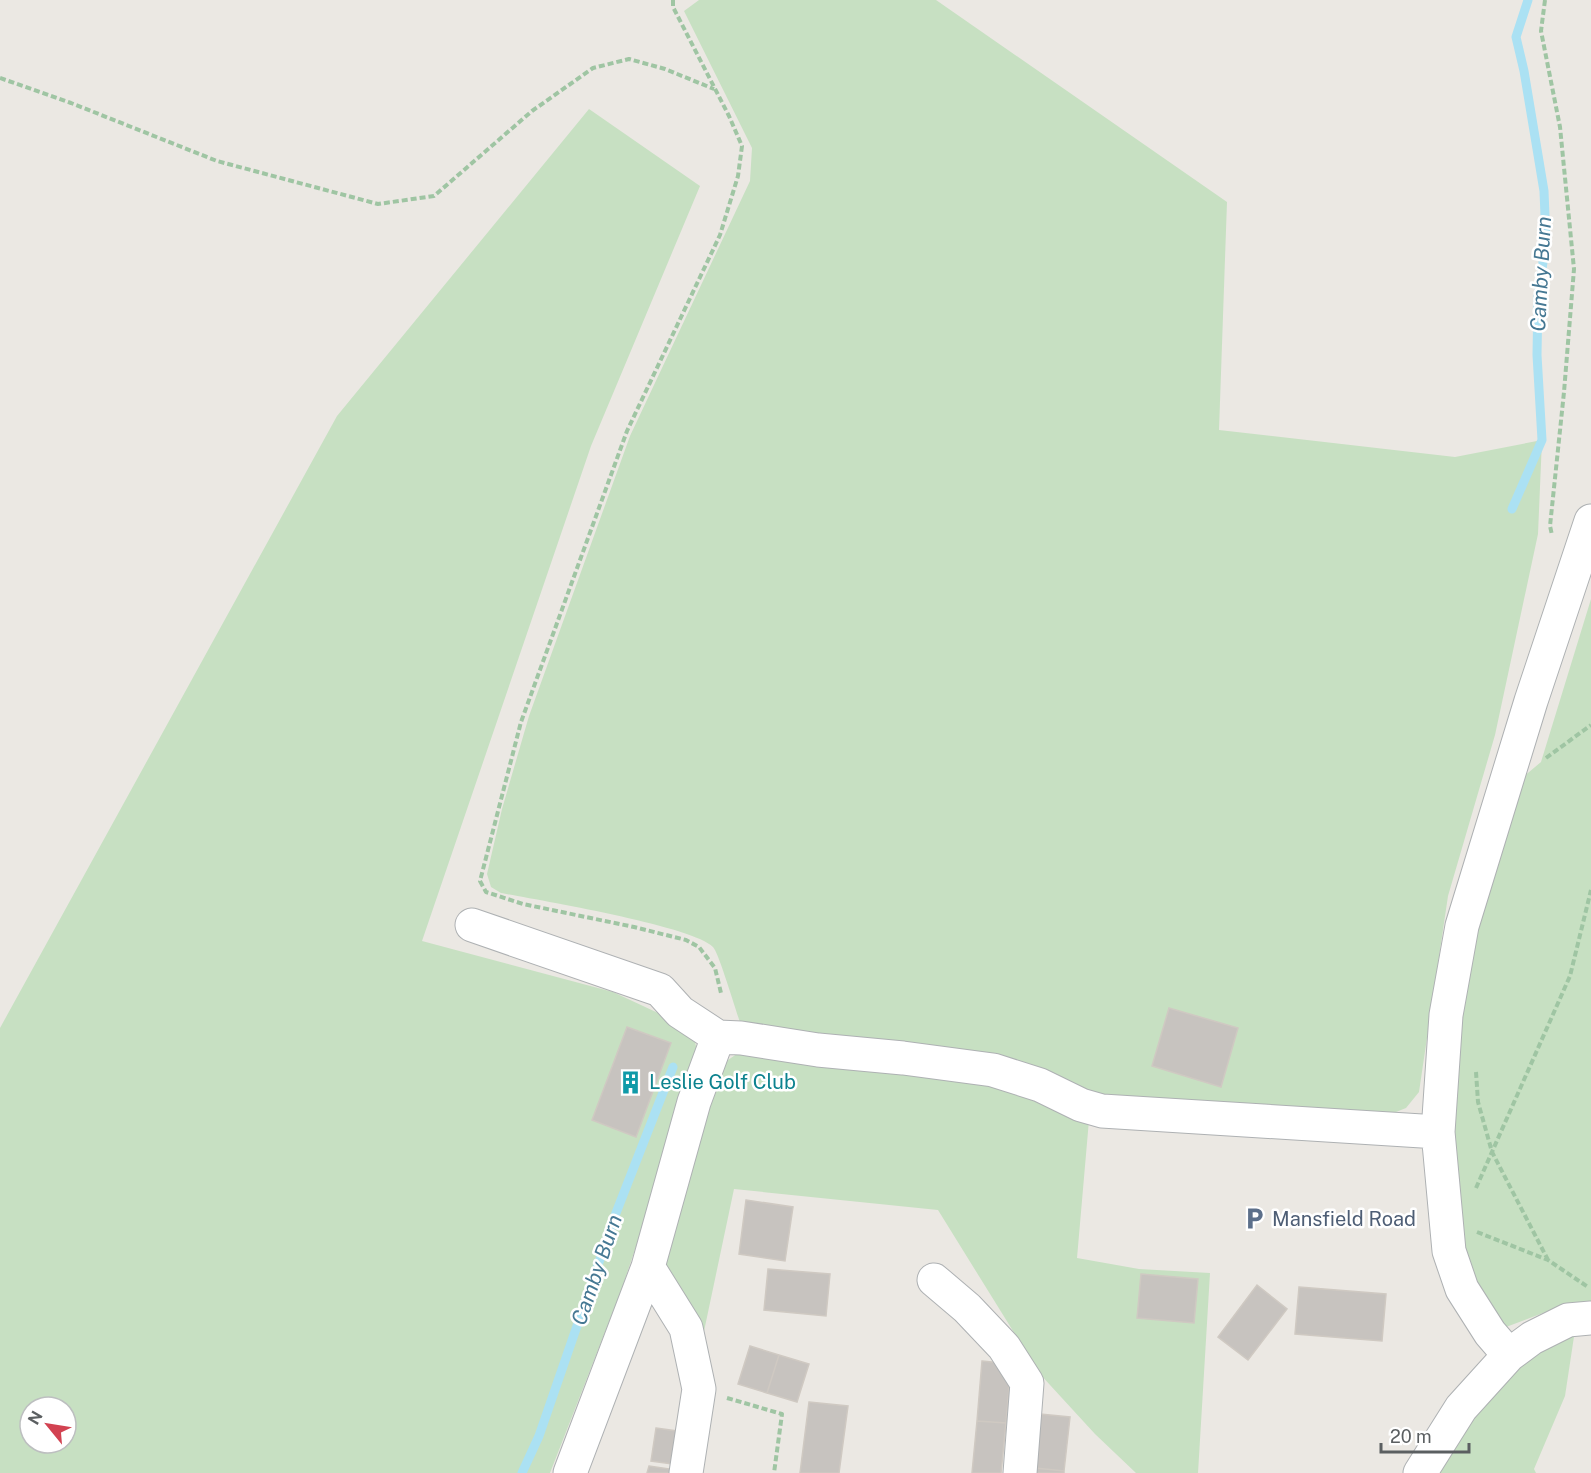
<svg xmlns="http://www.w3.org/2000/svg" width="1591" height="1473" font-family="'Public Sans',sans-serif">
  <style>
    .green { fill: #c7e0c2; fill-rule: evenodd }
    .lines { fill: none; stroke-linecap: round; stroke-linejoin: round }
    .stream { stroke: #abe1f3; stroke-width: 9 }
    .building { fill: #c7c3bf; stroke: #cfc9c2; stroke-width: 1.5 }
    .minor-casing { stroke: #aeb1b3; stroke-width: 35 }
    .path { stroke: #9fc5a3; stroke-width: 4; stroke-dasharray: 6 3; stroke-linecap: butt }
    .minor { stroke: #fff; stroke-width: 33 }
    .labels { text-anchor: middle; stroke-width: 5; stroke-linejoin: round; paint-order: stroke }
    .culture-label { font-size: 20px; fill: #0d838f; stroke: #fff; text-anchor: start }
    .service-label { font-size: 20px; fill: #4e5e75; stroke: #fff; text-anchor: start }
    .water-label { font-size: 21px; font-style: italic; fill: #457893; stroke: #fff }
  </style>
  <rect width="100%" height="100%" fill="#ebe8e3"/>
  <path class="green" d="M699,0H936L1227,202L1219,430L1455,457L1542,440L1538,534L1495,735L1448,896L1419,1092L1406,1108L1386,1116L1103,1097L742,1028C737,1015 719,953 713,947C693,926 538,900 501,893L491,887L487,874L502,809L529,716L630,436L750,181L752,148L684,11Z
    M589,109L700,186L591,446L422,941L613,992L686,1026L695,1042L699,1059L621,1291L550,1473H0V1028L337,416ZM30,1407H66V1443H30Z
    M1591,599V1302H1572L1490,1333L1462,1289L1438,1132L1503,794L1541,762Z
    M744,1049L993,1081L1089,1120L1077,1258L1139,1269L1210,1273L1198,1473H1136L1095,1434L1039,1373L938,1210L734,1189L703,1336L671,1283L661,1243L712,1077L728,1060Z
    M1575,1330L1565,1396L1534,1469L1536,1473H1420L1509,1355Z"/>
  <g class="lines">
    <path class="stream" d="M1512,509L1542,440L1537,355L1538,297L1546,241L1544,191L1524,71L1516,37L1528,0
      M522,1473L539,1436L616,1213L673,1067"/>
  </g>
  <path class="building" d="M1169,1008L1238,1028L1221,1087L1152,1066Z
    M627,1027L671,1043L636,1137L592,1120Z
    M746,1200L793,1207L785,1261L739,1254Z
    M768,1269L830,1274L826,1316L764,1310Z
    M1141,1274L1198,1279L1194,1323L1137,1318Z
    M1257,1285L1287,1309L1248,1360L1218,1337Z
    M1299,1287L1386,1294L1382,1341L1295,1334Z
    M750,1346L779,1355L767,1393L738,1384Z
    M779,1355L809,1364L797,1402L767,1393Z
    M982,1361L1011,1364L1006,1423L977,1421Z
    M809,1402L848,1406L839,1473H800Z
    M1040,1414L1070,1417L1064,1471L1035,1468Z
    M977,1421L1006,1423L1001,1473H972Z
    M656,1428L677,1431L672,1464L651,1461Z
    M649,1466L670,1469L669,1473H647Z
    M1035,1468L1064,1471V1473H1034Z"/>
  <g class="lines">
    <defs>
      <path id="minor" d="M472,925L660,990L680,1012L718,1037L741,1038L818,1050L903,1058L993,1070L1040,1085L1081,1105L1102,1111L1438,1132
        M648,1267L686,1328L699,1389L686,1473
        M934,1280L967,1308L1004,1347L1027,1383L1020,1473
        M1509,1355L1490,1333L1462,1289L1449,1251L1438,1132L1446,1015L1462,926L1531,701L1591,521
        M570,1473L648,1267L694,1102L718,1037
        M1420,1473L1461,1408L1509,1355L1532,1338L1568,1320L1591,1318"/>
    </defs>
    <use href="#minor" class="minor-casing"/>
    <path class="path" d="M673,0V7L729,116L742,146L738,176L720,235L627,431L521,722L480,881L486,892L523,904L634,927L686,940L699,947L715,968L721,993
      M1545,0L1541,31L1560,127L1574,269L1564,392L1550,526L1552,535
      M0,78L71,103L217,161L378,204L434,196L532,111L593,68L629,59L665,69L714,89
      M1546,758L1591,725
      M1476,1072L1478,1102L1492,1152L1548,1260
      M1476,1188L1570,976L1591,890
      M1477,1232L1548,1260L1588,1287
      M727,1398L782,1414L774,1473"/>
    <use href="#minor" class="minor"/>
  </g>
  <defs>
    <symbol id="building-bare" viewBox="-9 -9 18 18"><path d="M-4-6H4V6H1V3H-1V6H-4ZM-2.5-4.3h1.7v1.8h-1.7ZM.8-4.3h1.7v1.8H.8ZM-2.5-1h1.7V.8h-1.7ZM.8-1h1.7V.8H.8Z" fill="#0f9aa8" stroke="#fff" stroke-width="2.5" paint-order="stroke"/></symbol>
    <symbol id="parking-bare" viewBox="-9 -9 18 18"><path d="M-3.5-5.5H1a3.5 3.5 0 0 1 0 7H-1V5.5H-3.5ZM-1-3.4V-.6H.8a1.4 1.4 0 0 0 0-2.8Z" fill="#5c6f8a" stroke="#fff" stroke-width="2.5" paint-order="stroke"/></symbol>
  </defs>
  <g fill-rule="evenodd">
    <use href="#building-bare" x="614" y="1066" width="33" height="33"/>
    <use href="#parking-bare" x="1238" y="1202" width="33" height="33"/>
  </g>
  <g class="labels">
    <g class="culture-label">
      <text x="649" y="1089">Leslie Golf Club</text>
    </g>
    <g class="service-label">
      <text x="1272" y="1226">Mansfield Road</text>
    </g>
    <g class="water-label">
      <text transform="translate(1541 274) rotate(-87)" y="7">Camby Burn</text>
      <text transform="translate(597 1270) rotate(-71)" y="7">Camby Burn</text>
    </g>
  </g>
  <g transform="translate(48 1425) rotate(300)"><circle r="28" fill="#ffffff" stroke="#bdbfc0" stroke-width="1.5"/>
  <path d="M0-4.5L10 22L0 15L-10 22Z" fill="#d24251"/>
  <text y="-9" font-size="16" font-weight="bold" text-anchor="middle" fill="#5b5f61">N</text>
  </g>
  <path d="M1381 1443v9h88v-9" fill="none" stroke="#5b5f61" stroke-width="3"/>
  <text x="1390" y="1443" font-size="18" fill="#5b5f61" stroke="#ffffff" stroke-width="4.5" paint-order="stroke">20 m</text>
</svg>
